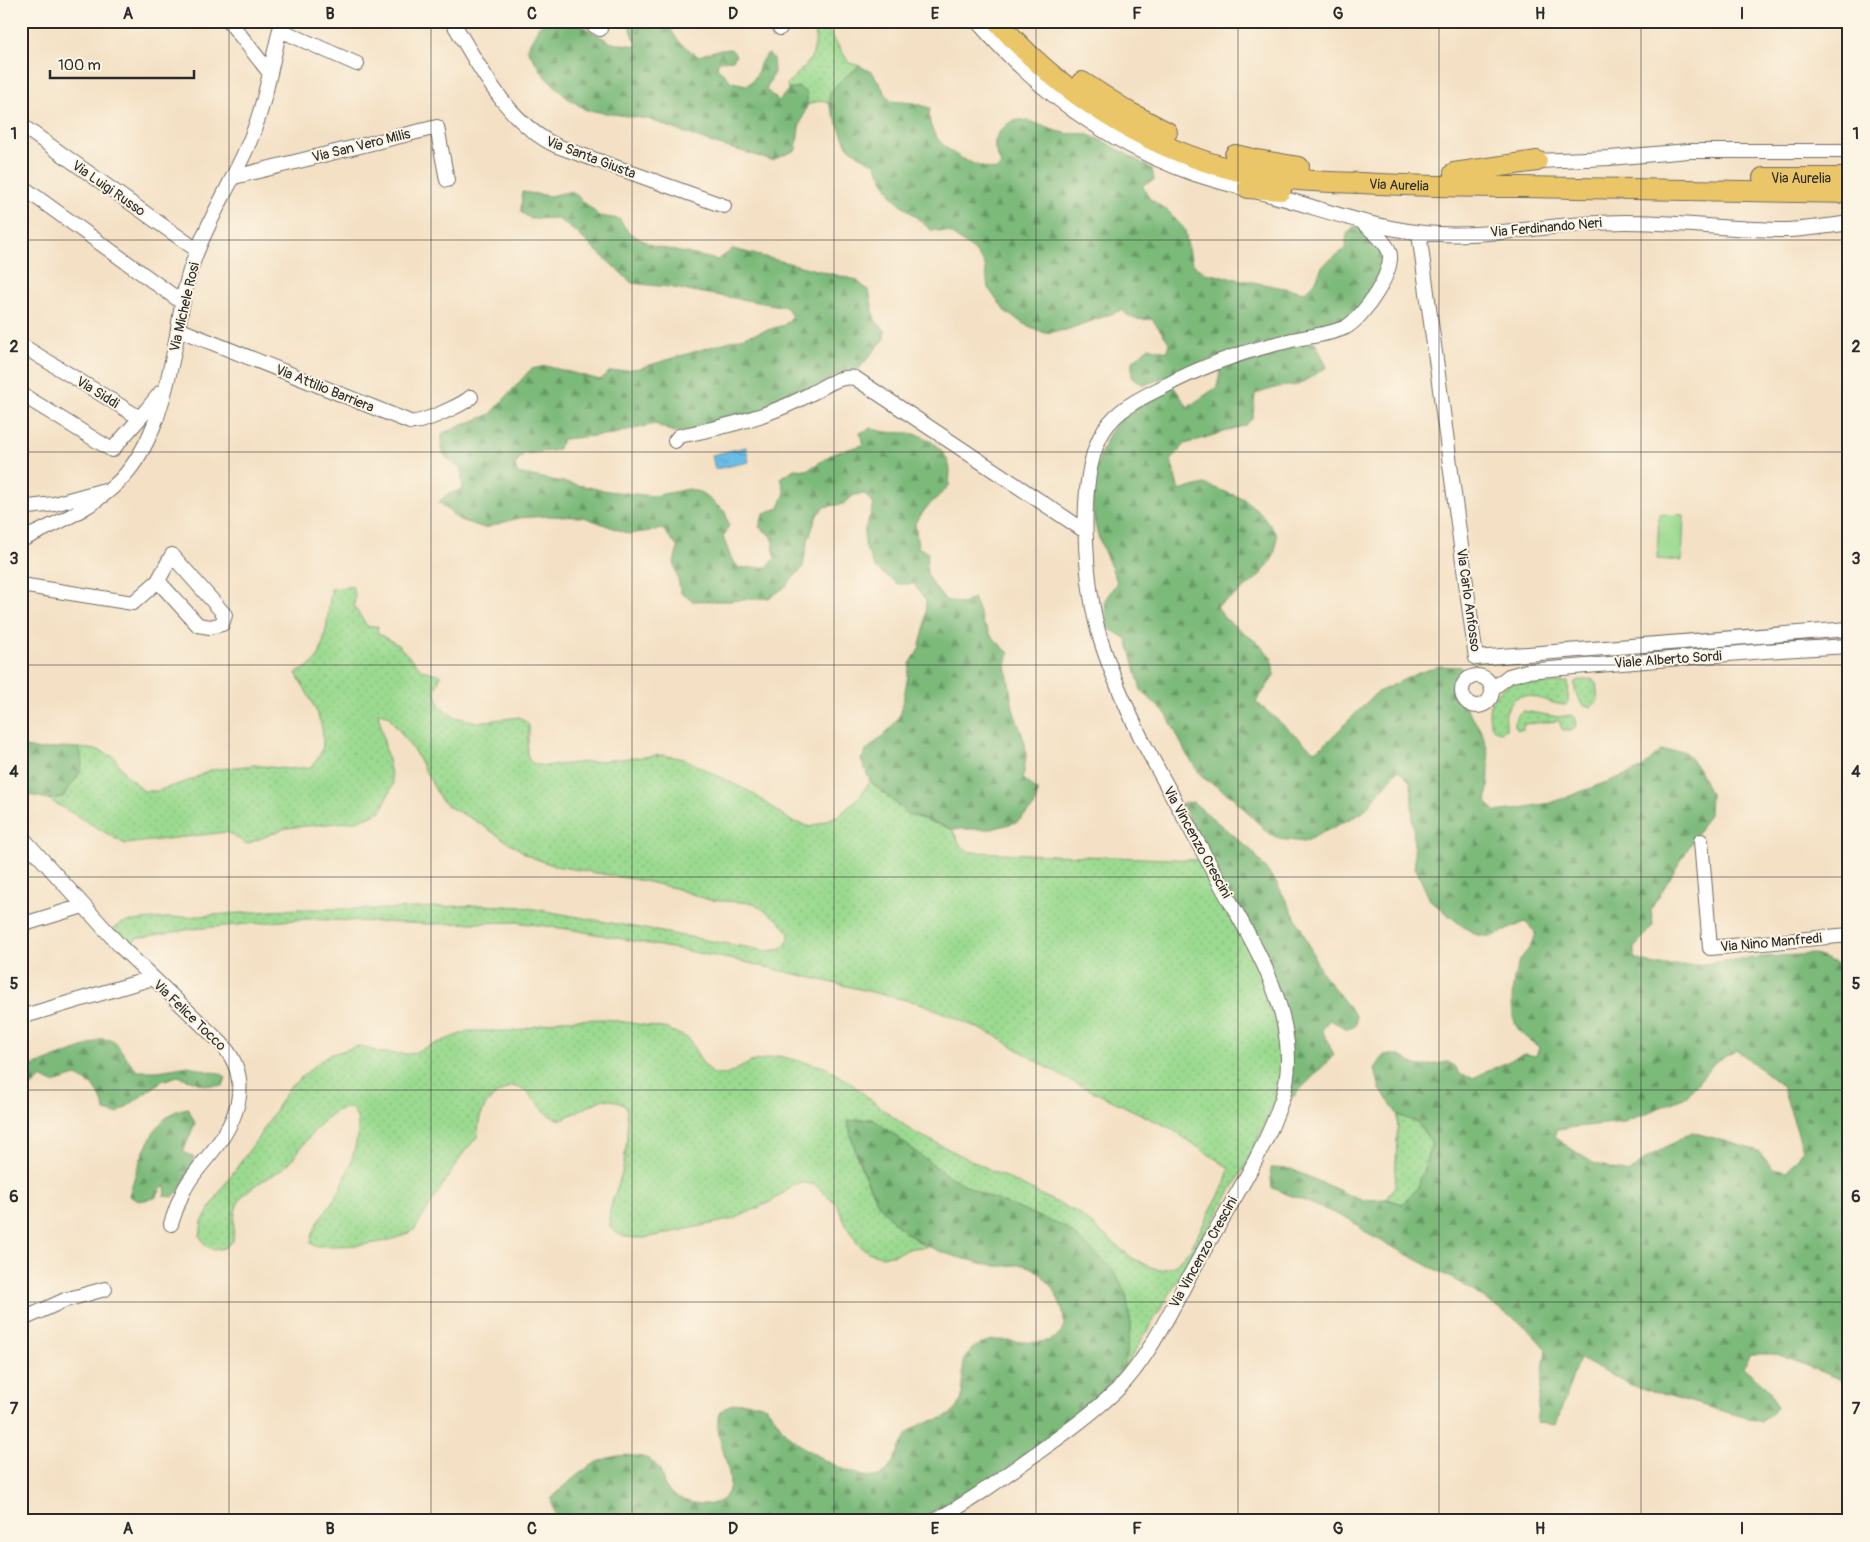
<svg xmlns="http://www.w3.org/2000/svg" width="1870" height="1542" font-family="Pangolin,sans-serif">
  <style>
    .grass { fill: url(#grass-dots); stroke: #63825e }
    .forest { fill: url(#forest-firs); stroke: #547252; fill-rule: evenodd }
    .pitch { fill: #9bda90; stroke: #63825e }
    .water { fill: url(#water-ripples); stroke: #4a7488 }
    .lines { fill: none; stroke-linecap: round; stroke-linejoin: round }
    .minor-casing { stroke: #716b61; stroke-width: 16 }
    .highway-casing { stroke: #716b61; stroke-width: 22 }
    .minor { stroke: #fff; stroke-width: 14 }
    .highway { stroke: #ebc669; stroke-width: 20 }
    .grid { fill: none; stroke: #2b2b2b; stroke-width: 1; stroke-opacity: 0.55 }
    .labels { text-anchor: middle; stroke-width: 4; stroke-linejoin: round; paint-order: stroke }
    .street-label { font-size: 14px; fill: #2b2b2b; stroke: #fcf5e5 }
    .neatline { fill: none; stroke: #2b2b2b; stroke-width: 2 }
    .grid-label { font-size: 16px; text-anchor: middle; font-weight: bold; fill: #2b2b2b }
  </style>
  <defs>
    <pattern id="grass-dots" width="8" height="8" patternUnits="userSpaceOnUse" patternTransform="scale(1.25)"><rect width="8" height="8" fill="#9bda90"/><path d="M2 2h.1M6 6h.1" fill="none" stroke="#86bb7c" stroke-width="1.8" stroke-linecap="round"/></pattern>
    <pattern id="forest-firs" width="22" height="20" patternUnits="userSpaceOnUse" patternTransform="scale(1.25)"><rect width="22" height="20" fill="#7cba7a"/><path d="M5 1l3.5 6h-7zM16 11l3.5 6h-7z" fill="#669764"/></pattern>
    <pattern id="water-ripples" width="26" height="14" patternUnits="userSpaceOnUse" patternTransform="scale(1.25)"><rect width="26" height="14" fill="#6abde6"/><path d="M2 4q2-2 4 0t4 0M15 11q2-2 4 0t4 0" fill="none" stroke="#579abb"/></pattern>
  </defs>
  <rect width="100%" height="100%" fill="#fcf5e5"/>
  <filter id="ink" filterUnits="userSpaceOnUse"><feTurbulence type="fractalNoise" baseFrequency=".02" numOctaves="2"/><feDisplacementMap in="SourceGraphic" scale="10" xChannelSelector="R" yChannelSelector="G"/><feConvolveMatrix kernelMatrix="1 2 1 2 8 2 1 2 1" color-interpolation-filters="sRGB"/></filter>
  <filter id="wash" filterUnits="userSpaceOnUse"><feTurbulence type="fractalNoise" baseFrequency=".0096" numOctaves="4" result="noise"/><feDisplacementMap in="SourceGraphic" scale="20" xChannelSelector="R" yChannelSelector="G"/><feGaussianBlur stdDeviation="1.12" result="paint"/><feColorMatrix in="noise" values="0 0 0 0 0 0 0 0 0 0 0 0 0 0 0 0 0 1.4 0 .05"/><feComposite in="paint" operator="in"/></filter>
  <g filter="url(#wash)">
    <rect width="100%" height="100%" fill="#f4e1c5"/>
    <path class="grass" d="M817,21H823L849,63L860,66C845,77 831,85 829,104L822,100L807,105L806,93L798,87L788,90L787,84C796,74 812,63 814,49C817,40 813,30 817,21Z
      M352,586L355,595L354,607L368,627L378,626L377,633L398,645L422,670L441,675L435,689L439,705L454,717L478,722L520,717L529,725C531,746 516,765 547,766L663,755L684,759L752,793L791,821L811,827L841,814L861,795L870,781L908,814L952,829L961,846L970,852L1199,860L1264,975L1275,1005L1284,1067L1278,1094L1250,1158L1179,1279L1123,1370L1131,1325L1126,1294L984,1195L945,1174L872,1119L848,1121C855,1158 870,1199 898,1226C906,1234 917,1240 926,1247L912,1248L892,1255L880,1256L868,1252L858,1244L847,1227L836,1203L815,1185L801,1182L792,1187L772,1201L734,1219L645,1238C633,1238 616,1238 610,1225C605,1214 620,1183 623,1169C626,1150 629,1126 626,1107L617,1101L603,1099L560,1120L550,1116L524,1089L512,1086L497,1094L486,1104L480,1117L477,1137L464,1152L415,1229C387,1247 347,1246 315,1246L311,1243C313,1222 331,1207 340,1189C349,1172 359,1141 358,1122C357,1116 354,1112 351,1108C325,1105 303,1149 287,1165C272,1179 247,1184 238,1203C233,1213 234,1230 233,1241L224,1248L214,1250L205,1245L200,1236L202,1222L222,1188L258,1138L289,1088L326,1056L358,1046L383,1053L410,1054L468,1031H517L560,1020L606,1019L668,1029L689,1039L701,1061L713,1074L726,1075L751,1062L778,1056L825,1067L849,1082L885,1111L914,1132L1078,1213L1133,1259L1159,1270L1173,1267L1191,1248L1225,1183L1229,1168L1170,1128L1063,1077L994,1035L923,1004L740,961L574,930L516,922L428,924L305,919L192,929L136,938L131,946L120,943L112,929L123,923L140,920L299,909H389L482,905L523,907L767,951L782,949L789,940V932L778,920L754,903L709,900L674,888L644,881L555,866L531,857L474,820L451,808L441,800L416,754L388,715L378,713L393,784L381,811L357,821L286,828L247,844L227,832L125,844L48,799L63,797C74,777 88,773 79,748L99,750L114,757L125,774L144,791H157L191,780L210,770L254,765L288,769L312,767C315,762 320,756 322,750C328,723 308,696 296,673C303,670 311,666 316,660C326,646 329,606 331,589Z
      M1579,680L1593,679L1596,682L1598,701L1592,707L1584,706C1579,702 1573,689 1575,682Z
      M1520,681L1534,685L1568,682C1569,686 1568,698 1568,703L1566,705C1545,705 1518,681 1507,710C1504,716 1507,723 1506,729L1500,732C1494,730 1492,728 1490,721C1485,700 1500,686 1520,681Z
      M1524,711L1559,717L1570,715L1574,717L1576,725C1573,731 1568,733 1562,729L1559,721L1524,724L1523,729L1518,730L1515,726C1515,718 1516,714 1524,711Z
      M1398,1115L1418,1123L1432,1143L1418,1187L1403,1205L1386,1199L1395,1186Z"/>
    <path class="forest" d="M548,21H573L612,43L638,46L627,21H669C671,38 685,47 698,56L718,50L731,49L736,55L733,60L719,61L717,67L732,82L747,85C763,74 755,63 768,54L773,58L774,72L766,90L779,101L788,90L798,87L807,93V105L799,128L796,150L772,160L709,142L648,119L586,110L565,96L544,75L527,49L539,26Z
      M860,66L873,73L890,101L914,103L930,108C922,142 969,167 997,170L1001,164C995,149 990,143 1002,129C1021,108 1042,130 1065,133C1072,135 1081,132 1088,135C1110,143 1131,157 1152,169L1154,180L1142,185L1149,198L1169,212L1185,230L1188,249L1193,264L1205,273L1305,292L1315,282L1323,265L1345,249L1347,234L1354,226C1368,235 1386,247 1385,265C1384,284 1359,312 1344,321L1212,359L1144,385L1132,378V362L1149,347L1167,352L1169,342L1152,319C1138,320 1131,320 1122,310L1066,330L1045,333L1024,324L1006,312L988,288L985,265L974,250L949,232L931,230L892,196L875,164L859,155L847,146L829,104L830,93L840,81Z
      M572,191L599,216L619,219L629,233L653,246L718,260L733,249L856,280L869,291L875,320L885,330L884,339L857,371H844L790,402L695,431L673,432L655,424L613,434L563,439L558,450L523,454L515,465L517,473L608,491L653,496L689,489L702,493L725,512L729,525L723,537L731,558L739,568L767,567L775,558L772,536L759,527L764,513L779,508L785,493L781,478L794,469L808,470L834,453L863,445L860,433L871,428C887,434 894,432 909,433C928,435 948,451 950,470C950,475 949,481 949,486L927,507L915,523L918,547L928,553C923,577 931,582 945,600L963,604L973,598L984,625L992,637L1009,653L1006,665L1013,709L1025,743L1026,756L1023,778L1038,792L1034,807L1017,822L992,829H952L908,814L870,781L861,760L866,751L892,727L901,713L910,664L919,649L925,626L926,601L914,584H898L875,568L865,546L864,532L874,505L865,494L854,495L843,504L824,507L817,515L807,543L803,567L784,588L769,598L728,601H692L681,593L674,562L678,548L663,529L629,534L584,517L549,516L518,518L485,528L459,520L439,502L446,495L463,489L461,469C445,457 437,454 443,433L491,414L531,369L546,366L600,380L609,372L640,368L784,325L792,317L787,307L668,287L632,283L577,233L557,218L531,219L521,212L522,192L550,196Z
      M1296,342H1315L1327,367L1298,385L1278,387L1255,394L1253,417L1246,425L1185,444L1171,460L1179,491L1204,484L1242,498L1260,512L1277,535C1276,541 1276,549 1274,555C1263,578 1238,594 1217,606L1224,618L1259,644L1272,658L1274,676L1256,702L1314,751L1324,745L1376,693L1418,673L1440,666L1461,667L1462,679L1459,697C1465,707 1472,716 1478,726C1492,747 1490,779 1486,802L1496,812L1551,803L1641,769L1661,751H1684L1699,769L1710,794L1709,814L1651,909L1653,925L1635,947V959L1655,965H1696L1748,958L1813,954L1849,968V1383L1777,1354H1751L1743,1367L1769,1389L1776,1407L1762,1422L1630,1385L1579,1358L1556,1425L1536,1423L1546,1349L1526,1327L1461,1283L1368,1234L1351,1220L1272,1188L1270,1168L1291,1169L1361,1200L1386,1199L1403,1204L1418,1187L1432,1143L1418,1123L1398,1115L1380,1089L1375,1069L1384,1055H1398L1420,1067L1448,1062L1455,1066L1461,1075L1473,1078L1524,1054L1536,1056L1539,1047C1532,1042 1522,1036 1518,1029C1509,1014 1512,983 1517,967C1521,954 1532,950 1536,933L1525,922L1491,937L1477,935L1462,926L1430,900L1415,867L1411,783L1398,770L1362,813L1304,842L1279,839L1266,831L1231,796L1202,777L1187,755L1167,715L1141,690L1127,639L1108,628L1105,600L1117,582C1111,565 1098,541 1095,524C1088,484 1099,439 1128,409C1136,402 1162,392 1173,386L1188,407L1217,387L1222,364ZM1737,1050L1782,1086L1803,1149L1788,1171L1772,1168L1759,1151L1692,1132L1650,1156L1628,1173L1593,1163L1555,1138L1557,1129L1624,1122L1686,1097L1715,1062Z
      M21,746L40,750L62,747L79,748C88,773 74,777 63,797L48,799L21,793Z
      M1193,802L1253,852L1277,884L1301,928L1321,972L1356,1016V1024L1348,1029L1329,1020L1322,1030L1334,1055L1289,1101L1287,1094L1291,1033L1182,804Z
      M101,1039L113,1040L137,1071H158L189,1066L210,1072L220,1073L226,1077L223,1086L205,1085L178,1076L162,1081L117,1114L105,1111C99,1090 96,1086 76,1076L53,1083L41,1077L34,1085L21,1093V1070L85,1047Z
      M188,1108L195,1123L183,1152L195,1158L181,1188L173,1197L164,1196L166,1187L163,1186L155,1198L139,1201L129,1196C136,1171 149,1126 173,1113C177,1110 183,1109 188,1108Z
      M873,1119L945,1174L984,1195L1065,1227L1112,1268L1126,1294L1131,1325L1123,1370L1092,1402L1064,1426L997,1477L932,1513L916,1521H558L556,1519L551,1499C575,1476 600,1451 635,1456C643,1457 650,1458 655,1464C661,1469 662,1477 664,1484C671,1499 691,1504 706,1504C712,1505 716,1503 721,1500C750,1482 695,1420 730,1405C739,1401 758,1401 767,1408C775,1415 779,1426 787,1434C801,1449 859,1483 879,1476C897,1469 898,1439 914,1428C926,1419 950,1421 958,1407C969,1390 956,1365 971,1350C978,1344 988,1340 996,1340C1015,1340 1068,1353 1064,1318C1062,1301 1046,1272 1028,1266C1018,1263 1006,1267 995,1266C988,1265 981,1263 974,1261C934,1253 902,1237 878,1203C872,1194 868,1182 864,1173C857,1155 851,1139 848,1121Z"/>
    <path class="pitch" d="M1659,514L1684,515L1682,561L1657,559Z"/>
    <path class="water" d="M746,447L749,462L715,469L712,455Z"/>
  </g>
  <g filter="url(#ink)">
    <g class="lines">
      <defs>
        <path id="minor" d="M229,21L269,72
          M452,21C480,67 506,122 557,146L724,206
          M587,21L600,29
          M977,21C1034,88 1106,142 1189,172C1222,184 1258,191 1292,201C1340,215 1388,232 1438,234C1500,237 1562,222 1625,222C1679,222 1734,230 1788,230C1809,229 1829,226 1849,223
          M780,28L784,21
          M280,30L357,64
          M21,125L197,250
          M1537,161L1610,158L1688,151H1849
          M234,177L437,127L447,180
          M21,186L183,303
          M1419,233L1476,658L1849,629
          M178,329L410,422C421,424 462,405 471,397
          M21,345L140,418L161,392
          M21,394L112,450L140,418
          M675,441L679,436C725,427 771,416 812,393C826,386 839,375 855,378L1085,531
          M21,508L54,504L101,491
          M21,540C53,525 86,511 113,487C152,453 165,396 175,347C180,319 183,289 193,262C208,219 234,180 251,138C266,101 272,60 282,21
          M21,585L133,603L158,581L172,555L225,615L222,624L210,627L198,625L158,581
          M1462 691a15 15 0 1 1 30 0a15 15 0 1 1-30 0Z
          M1492,689L1509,676L1527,671L1764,651L1849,646
          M21,836L121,947L221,1043C252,1077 240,1115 215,1148C205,1161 193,1173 185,1188C179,1199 175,1212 171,1224
          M1701,841L1710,948L1849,935
          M21,925L83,906
          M21,1017L153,978
          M21,1320L65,1300L105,1289
          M934,1521C970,1502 1002,1478 1034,1455C1063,1435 1092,1414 1117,1390C1151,1356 1174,1303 1198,1261C1227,1209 1263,1156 1282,1099C1288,1081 1289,1061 1287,1043C1281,985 1248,934 1221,885C1195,837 1169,790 1143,742C1127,709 1112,676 1101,641C1085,591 1075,476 1104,430C1118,409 1139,399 1161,388C1200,367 1240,352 1284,342C1302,337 1330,335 1346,327C1363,318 1396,270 1389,251C1384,239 1370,230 1361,221"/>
        <g id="highway">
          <path id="s1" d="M997,21C1065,99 1159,157 1262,176C1294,181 1328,182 1361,183C1415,186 1469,187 1523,187C1632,189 1740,191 1849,193"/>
          <path d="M1082,82L1127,111L1167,132"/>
          <path d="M1235,155L1257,160L1299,167"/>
          <path d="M1454,173L1537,161"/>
          <path id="s2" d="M1763,178H1849"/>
          <path d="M1248,188L1281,190"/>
        </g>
      </defs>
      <use href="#minor" class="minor-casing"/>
      <use href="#highway" class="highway-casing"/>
      <use href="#minor" class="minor"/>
      <use href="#highway" class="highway"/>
    </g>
  </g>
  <path class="grid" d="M229,21V1521M431,21V1521M632,21V1521M834,21V1521M1036,21V1521M1238,21V1521M1439,21V1521M1641,21V1521M21,240H1849M21,452H1849M21,665H1849M21,877H1849M21,1090H1849M21,1302H1849"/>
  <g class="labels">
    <g class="street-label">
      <text transform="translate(361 145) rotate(-14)" y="5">Via San Vero Milis</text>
      <text transform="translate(591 157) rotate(21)" y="5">Via Santa Giusta</text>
      <text dy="5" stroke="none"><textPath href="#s2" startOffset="38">Via Aurelia</textPath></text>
      <text dy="5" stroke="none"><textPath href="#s1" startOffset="450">Via Aurelia</textPath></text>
      <text transform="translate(109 188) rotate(35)" y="5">Via Luigi Russo</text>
      <text transform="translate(1546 227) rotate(-5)" y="5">Via Ferdinando Neri</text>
      <text transform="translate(184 307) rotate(-77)" y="5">Via Michele Rosi</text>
      <text transform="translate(325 388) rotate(22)" y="5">Via Attilio Barriera</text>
      <text transform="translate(98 392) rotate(32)" y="5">Via Siddi</text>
      <text transform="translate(1469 600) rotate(82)" y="5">Via Carlo Anfosso</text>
      <text transform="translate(1668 659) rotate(-4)" y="5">Viale Alberto Sordi</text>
      <text transform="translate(1198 842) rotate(61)" y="5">Via Vincenzo Crescini</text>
      <text transform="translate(1771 942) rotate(-5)" y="5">Via Nino Manfredi</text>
      <text transform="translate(190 1015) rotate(44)" y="5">Via Felice Tocco</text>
      <text transform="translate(1203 1252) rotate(-61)" y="5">Via Vincenzo Crescini</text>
    </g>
  </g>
  <rect width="1870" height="1542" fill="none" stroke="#fcf5e5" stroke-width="55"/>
  <path d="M50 70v8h144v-8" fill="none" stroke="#2b2b2b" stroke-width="2.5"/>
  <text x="58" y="70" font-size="15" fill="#2b2b2b" stroke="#fcf5e5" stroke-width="4" paint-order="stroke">100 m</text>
  <rect x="28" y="28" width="1814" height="1486" class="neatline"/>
  <g class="grid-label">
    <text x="128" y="19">A</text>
    <text x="330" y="19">B</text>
    <text x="532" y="19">C</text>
    <text x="733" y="19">D</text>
    <text x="935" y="19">E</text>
    <text x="1137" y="19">F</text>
    <text x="1338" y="19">G</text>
    <text x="1540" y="19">H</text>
    <text x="1742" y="19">I</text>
    <text x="14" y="139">1</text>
    <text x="1856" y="139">1</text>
    <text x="14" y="352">2</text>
    <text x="1856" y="352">2</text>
    <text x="14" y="564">3</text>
    <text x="1856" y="564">3</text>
    <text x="14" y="777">4</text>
    <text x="1856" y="777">4</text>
    <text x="14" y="989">5</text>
    <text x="1856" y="989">5</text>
    <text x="14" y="1202">6</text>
    <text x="1856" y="1202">6</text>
    <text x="14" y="1414">7</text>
    <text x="1856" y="1414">7</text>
    <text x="128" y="1534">A</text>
    <text x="330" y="1534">B</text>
    <text x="532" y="1534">C</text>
    <text x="733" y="1534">D</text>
    <text x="935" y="1534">E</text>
    <text x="1137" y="1534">F</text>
    <text x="1338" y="1534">G</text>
    <text x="1540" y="1534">H</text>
    <text x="1742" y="1534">I</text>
  </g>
</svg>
